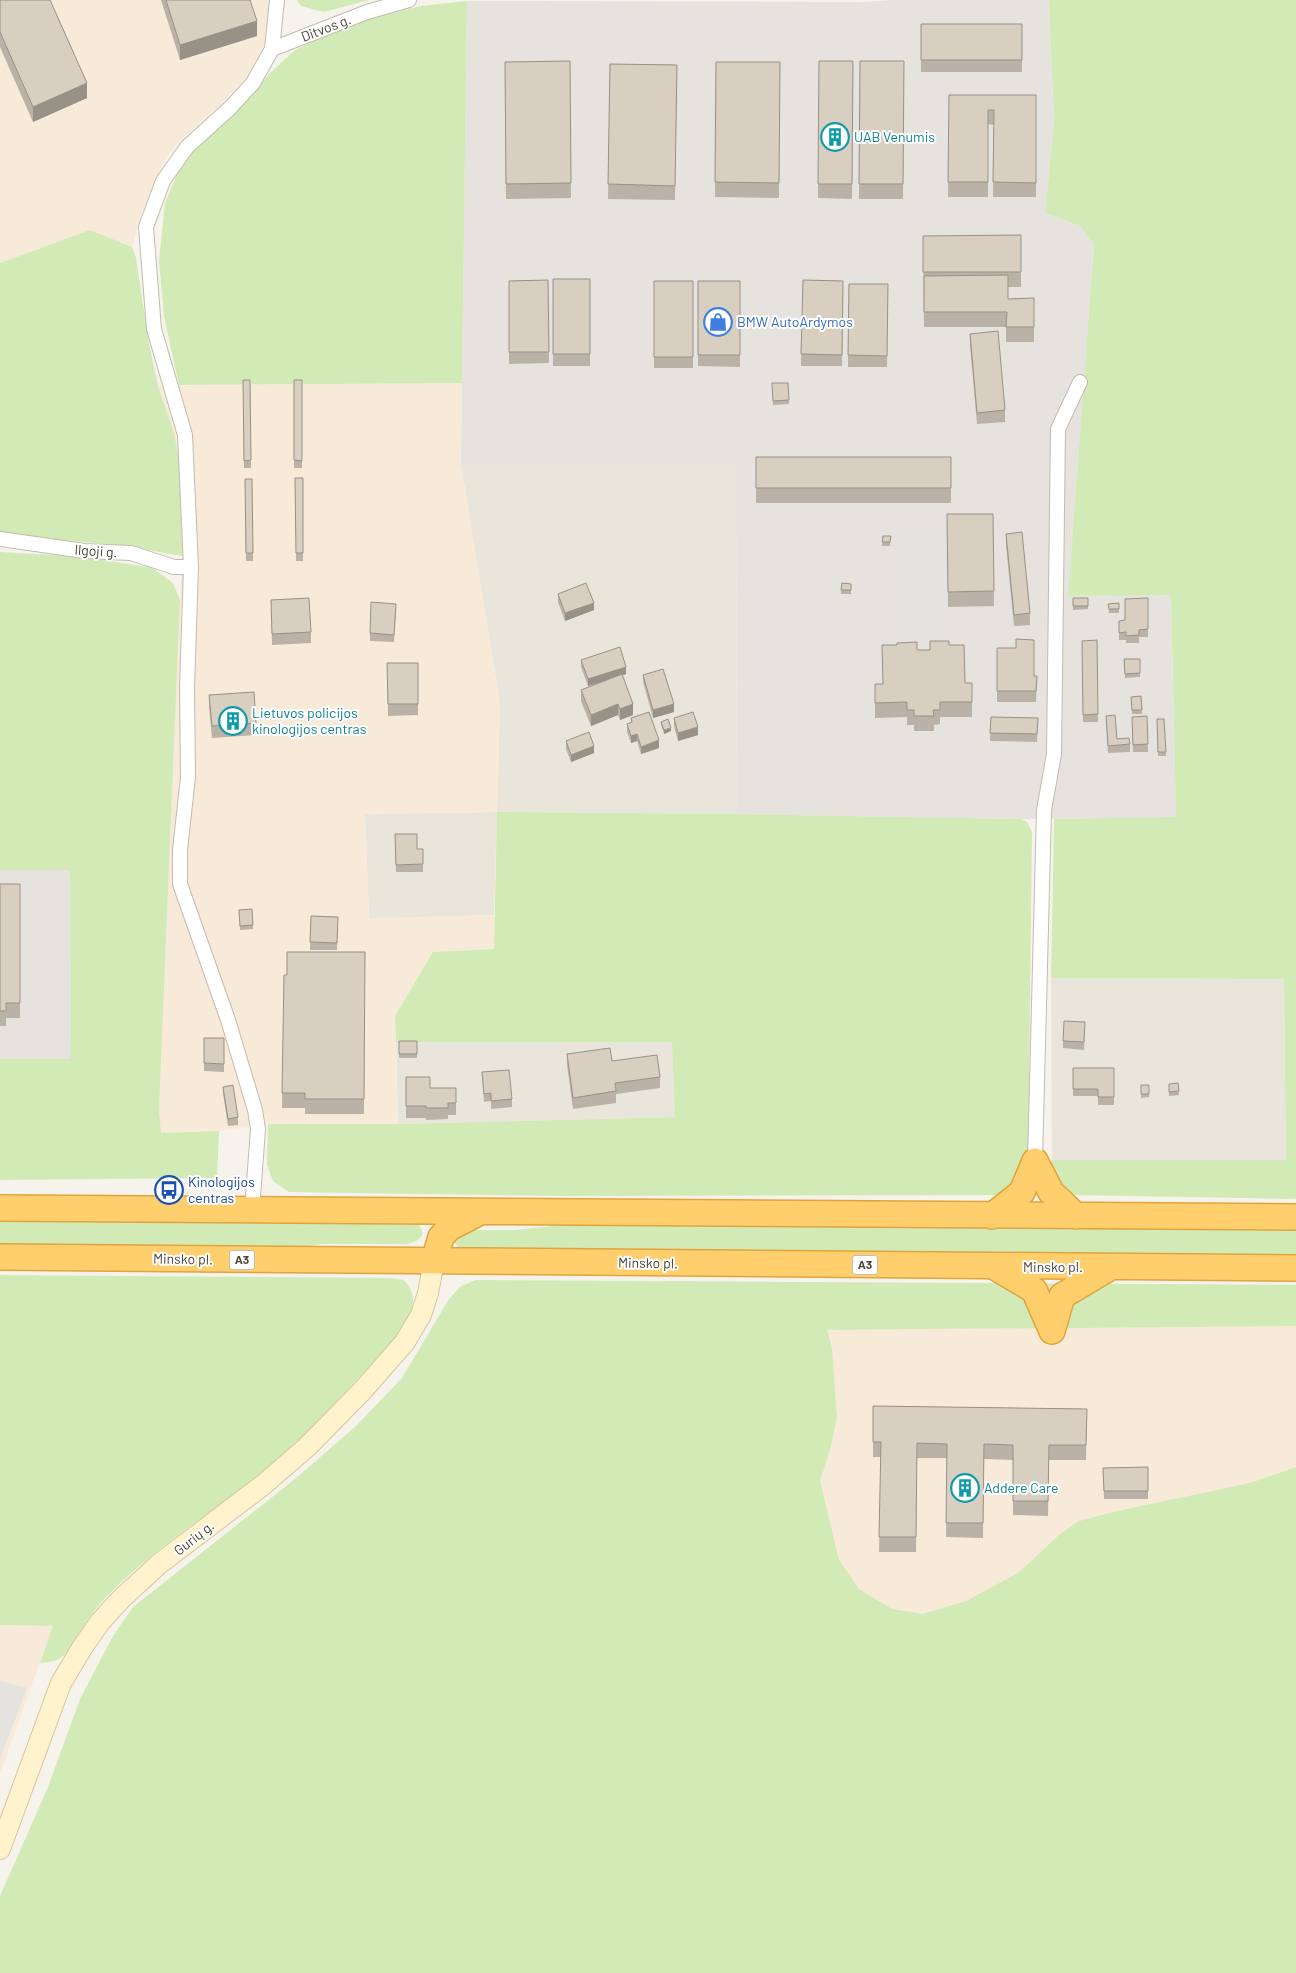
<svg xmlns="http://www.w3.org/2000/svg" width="1296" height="1973" font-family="Barlow,sans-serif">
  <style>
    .residential { fill: #eae5da }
    .commercial { fill: #f7ead8 }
    .industrial { fill: #e6e2dd }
    .green { fill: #d2eab5 }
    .parking { fill: #e5e3e0 }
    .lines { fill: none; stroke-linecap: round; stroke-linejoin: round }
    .street-casing { stroke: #c2bbae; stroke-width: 16 }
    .secondary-casing { stroke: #d6c79b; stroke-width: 22 }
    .highway-casing { stroke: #e0a43c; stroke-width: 28 }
    .street { stroke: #fff; stroke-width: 14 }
    .secondary { stroke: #fff3cd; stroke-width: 20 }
    .highway { stroke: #ffcf6e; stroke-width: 25 }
    .wall { fill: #bab2a6 }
    .shaded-wall { fill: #979187 }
    .building { fill: #d8cfc1; stroke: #979187 }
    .labels { text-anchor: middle; stroke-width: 4; stroke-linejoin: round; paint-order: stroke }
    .shield { fill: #fff; stroke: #817c74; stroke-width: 1 }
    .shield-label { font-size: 12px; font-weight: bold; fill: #4b4439 }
    .street-label { font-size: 14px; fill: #4b4439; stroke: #fff }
    .culture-label { font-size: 14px; fill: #0d838f; stroke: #fff; text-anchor: start }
    .shop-label { font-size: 14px; fill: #366cbe; stroke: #fff; text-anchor: start }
    .transit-label { font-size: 14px; fill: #164399; stroke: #fff; text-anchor: start }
  </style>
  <rect width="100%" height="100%" fill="#f6f3ec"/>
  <path class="residential" d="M736,464L737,814L497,812L494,915L369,919L365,814L497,812L500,704L461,465Z
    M1051,978L1284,979L1286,1160H1052Z
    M396,1042H672L675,1117L398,1124Z"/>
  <path class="commercial" d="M0,0H271L267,39L253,70L216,109L175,145L163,163L142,212L132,247L90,230L0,263Z
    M462,383L461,465L500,704L497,812L365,814L369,918L494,915V949L433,952L395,1016L398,1124H268L219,1131L161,1133L159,1109L182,556L158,386Z
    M1296,1326V1467L1250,1483L1117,1511L1080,1521L1060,1534L1018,1573L966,1601L923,1614L892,1609L859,1589L839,1560L819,1481L831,1446L837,1417L832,1348L826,1330Z
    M0,1625L53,1626L0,1773Z"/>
  <path class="industrial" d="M894,0H1049L1054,122L1045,213L1080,226L1094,244L1068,596L1171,594L1176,818L1021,819L737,814L736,465H461L467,1L865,2Z
    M70,869L71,1060L0,1059V870Z"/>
  <path class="green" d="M297,0H369L324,12L301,6Z
    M1049,0H1296V1199L1070,1195L1049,1182L1052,1160H1286L1284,979L1051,978L1054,819L1176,817L1171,595L1068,596L1094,244L1080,226L1045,213L1054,122Z
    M467,1L462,383L179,385L164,316L159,261L165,203L178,172L191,152L257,89L270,73L294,51L326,34L367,19L421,6Z
    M90,230L132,247L136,258L149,344L158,386L174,433L180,466L182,556L126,546L0,534V263Z
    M0,552L86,557L153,568L173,583L180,600L159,1109L161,1133L219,1131L217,1178L0,1180V1059H71L70,870H0Z
    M497,812L737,814L1021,819L1027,822L1032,832L1028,1170L999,1195L569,1196L289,1192L273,1181L267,1165L268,1124H398L675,1117L672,1042H396L395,1016L433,952L494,949Z
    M0,1218L415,1222C429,1233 421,1241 407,1244H322L282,1250L0,1247Z
    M585,1223L1296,1226V1257L464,1250C456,1247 454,1243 453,1235L468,1230H514Z
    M0,1275L391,1278L404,1280C409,1286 413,1292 413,1300C412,1328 383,1352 365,1371C338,1400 311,1431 280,1457C225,1505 160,1542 109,1594C92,1610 80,1633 67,1652C59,1661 52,1662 40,1663L53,1626L0,1625Z
    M476,1280L1296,1285V1326L827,1330L832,1348L837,1417L831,1446L820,1481L839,1560L859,1589L892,1609L923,1614L966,1601L1018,1573L1060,1534L1079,1521L1117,1511L1250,1483L1296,1467V1973H0V1896L48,1787L80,1699L113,1636L133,1607L295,1479L356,1426L402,1378L449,1299L461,1286Z"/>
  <path class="parking" d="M945,531L947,632L902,633L900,532Z
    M0,1681L27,1688L0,1759Z"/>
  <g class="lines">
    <defs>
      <path id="street" d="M272,49L367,12L409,0
        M0,539L84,551L131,553L174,567H191
        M1035,1161L1044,810L1054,754L1058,429L1080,382
        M252,1210L258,1129L255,1110L228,1020L180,884V850L188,777L187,688L191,567L185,435L154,329L146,227L163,181L187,147L230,108L253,83L272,49L277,0"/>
      <path id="secondary" d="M0,1849L61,1683L82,1648L100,1622L121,1599L159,1564L263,1485L307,1447L363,1390L405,1342L421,1315L428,1293L434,1261"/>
      <path id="highway" d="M0,1208L1296,1217
        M992,1216L1022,1192L1035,1161L1051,1192L1076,1216
        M0,1257L1296,1268
        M434,1261L441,1237L449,1228L480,1212
        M993,1266L1034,1290L1052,1331L1062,1296L1109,1268"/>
    </defs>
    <use href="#street" class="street-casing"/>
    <use href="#secondary" class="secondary-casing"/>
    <use href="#highway" class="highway-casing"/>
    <use href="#street" class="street"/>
    <use href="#secondary" class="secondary"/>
    <use href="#highway" class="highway"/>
  </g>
  <path class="wall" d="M0,0L87,98L33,122L0,47Z
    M161,0H250L257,36L180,60Z
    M921,24H1022V72H921Z
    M570,61L571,198L506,199L505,62Z
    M819,61H853L852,199L818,198Z
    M860,61H904L903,199H859Z
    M716,62H780L779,198L715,197Z
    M610,64L677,65L675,200L608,199Z
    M949,95H1036V197H993L994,125L988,124V197H948Z
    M1021,235V287H1008V299L1034,298V342H1006V327H924L923,236Z
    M553,279H590V366H553Z
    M548,280L549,363L509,364V281Z
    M803,280L843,281L842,366H801Z
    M654,281H693V368H654Z
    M698,281H740V367L698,366Z
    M849,284H888L887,367H848Z
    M970,334L1005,410V422L977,424L970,345Z
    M243,380H250L251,468H244Z
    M294,380H302V468H294Z
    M772,383H788L789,404L773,405Z
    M756,457H951V503H756Z
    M295,478H303V561H296Z
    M245,479H252L253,561H246Z
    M947,514H993L994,606L948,607Z
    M1006,534L1030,613V625L1014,626L1006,545Z
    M883,536H891L890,546H882Z
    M842,583L851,584V594H841Z
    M558,594L594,610L565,621L558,602Z
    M1073,598H1088V609L1073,610Z
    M1148,598V637H1139V643H1126V640H1119V621L1125,620Z
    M271,600L311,632V643L272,645Z
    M1119,603V613H1109L1108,604Z
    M396,611L394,642L370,641V633Z
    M1097,640L1098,722H1083L1082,641Z
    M949,645L965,683H972V717H940V724L934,725V731H914V725H907V717L875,718V684H882L917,650H930Z
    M997,648L1034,676H1037L1036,702H997Z
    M1124,659H1140V677L1125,678Z
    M581,660L626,674L622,676L633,715L620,720L618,715L591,726L581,701V690L601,682L588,686L581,667Z
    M387,663H418V715L388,716Z
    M643,675L674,712L653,718L643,682Z
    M209,695L256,723V735L212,738L209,707Z
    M1141,696L1142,714H1132L1131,697Z
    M1106,716L1117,739L1130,744V752L1108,753Z
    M1147,716L1148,752H1133L1132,717Z
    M991,717L1038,718L1037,742L990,741Z
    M631,718L659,748L641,754L637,741L631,743L627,732V724L631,723Z
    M674,718L698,735L678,741L674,726Z
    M1157,719H1164L1166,756H1158Z
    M661,722L671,731L664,734L661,725Z
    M566,741L594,753L571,762L566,749Z
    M395,834L417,849H423V872H396Z
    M0,884H20V1018H6V1026H0Z
    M252,909L253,929L240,930L239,910Z
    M311,916L338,917L337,950H310Z
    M365,952L364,1114H305V1108H282L284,975H287Z
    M1085,1030L1084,1050L1063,1048V1041Z
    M224,1038V1072L204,1071V1063Z
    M399,1041H417V1058H399Z
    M567,1054L612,1061L660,1077V1088L616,1094V1103L573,1109L567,1065Z
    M1073,1068H1114V1105H1098V1096H1073Z
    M482,1072L512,1099V1107L491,1109V1101L484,1102Z
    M406,1077L430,1088H456V1115H448V1119L426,1120V1118H406Z
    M1178,1083L1179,1095L1169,1096V1084Z
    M1141,1085H1149V1097L1141,1098Z
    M223,1087L238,1117V1125L228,1126L223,1094Z
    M873,1406L1087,1409L1086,1460H1049L1048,1516L1013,1515V1460L984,1459L983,1538L946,1537L947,1458H917L916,1552H879L881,1457H873Z
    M1148,1467V1499H1104L1103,1468Z"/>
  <path class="shaded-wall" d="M257,21V36L180,60V45Z
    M87,83V98L33,122V107Z
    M594,603V610L565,621V613Z
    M626,667V674L588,686V679Z
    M618,704V715L591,726V715Z
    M633,704V715L620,720V709Z
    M674,704V712L653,718V710Z
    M698,727V735L678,741V733Z
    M671,728V731L664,734V730Z
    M637,734V741L631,743V736Z
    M659,740V748L641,754V747Z
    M594,746V753L571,762V755Z"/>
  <path class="building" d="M0,0H50L87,83L33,107L0,32Z
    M166,0H250L257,21L180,45Z
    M921,24H1022V60H921Z
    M570,61L571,183L506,184L505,62Z
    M819,61H853L852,184H818Z
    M860,61H904L903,184H859Z
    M716,62H780L779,183L715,182Z
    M610,64L677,65L675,186L608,184Z
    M949,95H1036V183L993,182L994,110H988V182H948Z
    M1021,235V272H923V236Z
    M1008,275V299L1034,298V327H1006L1007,312H924V276Z
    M553,279H590V354H553Z
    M548,280L549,352H509V281Z
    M803,280L843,281L842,355L801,354Z
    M654,281H693V357H654Z
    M698,281H740V355H698Z
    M849,284H888L887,356L848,355Z
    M998,331L1005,410L977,413L970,334Z
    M243,380H250L251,460L244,461Z
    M294,380H302V461L294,460Z
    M772,383H788L789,400L773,401Z
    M756,457H951V488H756Z
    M295,478H303V553H296Z
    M245,479H252L253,553H246Z
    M947,514H993L994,591L948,592Z
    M1022,532L1030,613L1014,615L1006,534Z
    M883,536H891L890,542H882Z
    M586,583L594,603L565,613L558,594Z
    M842,583L851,584V590H841Z
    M309,598L311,632L272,634L271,600Z
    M1073,598H1088V606H1073Z
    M1148,598V629L1139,630V635L1126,636V632L1119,633V621L1125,620V599Z
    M371,602L396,604L394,635L370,633Z
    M1119,603V609H1109L1108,604Z
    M1016,639L1034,640V676H1037L1036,691H997V648H1016Z
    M1097,640L1098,714L1083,715L1082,641Z
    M930,641H949V645H964L965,683H972V702H940V710H933L934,716H914V710H907V702L875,703V684H883L882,645H897V643L917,642V650H930Z
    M620,647L626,667L588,679L581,660Z
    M1124,659H1140V673L1125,674Z
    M387,663H418V704H388Z
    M663,669L674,704L653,710L643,675Z
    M622,674L633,704L620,709L618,704L591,715L581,690Z
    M254,692L256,723L212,726L209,695Z
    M1141,696L1142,710H1132L1131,697Z
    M649,712L659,740L641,747L637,734L631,736L627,724L632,722L631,718Z
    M693,712L698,727L678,733L674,718Z
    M1115,715L1117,739L1129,738L1130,744L1108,746L1106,716Z
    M1147,716L1148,744L1133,745L1132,717Z
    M991,717L1038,718L1037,734L990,733Z
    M668,719L671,728L664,730L661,722Z
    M1157,719H1164L1166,752H1158Z
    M589,732L594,746L571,755L566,741Z
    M395,834H417V849H423V864L396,865Z
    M0,884H20V1003H6V1011H0Z
    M252,909L253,925L240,926L239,910Z
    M311,916L338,917L337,943L310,942Z
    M287,952H365L364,1099H305V1093H282L284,975H287Z
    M1064,1021L1085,1022L1084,1042L1063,1041Z
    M204,1038H224V1064L204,1063Z
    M399,1041H417V1054H399Z
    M610,1048L612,1061L657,1055L660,1077L615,1083L616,1091L573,1098L567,1054Z
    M1073,1068H1114V1097H1098V1089H1073Z
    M509,1070L512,1099L491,1101V1093L484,1094L482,1072Z
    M406,1077H430V1088H456V1103H448V1108H426V1106H406Z
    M1178,1083L1179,1091L1169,1092V1084Z
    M233,1085L238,1117L228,1119L223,1087Z
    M1141,1085H1149V1094H1141Z
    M873,1406L1087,1409L1086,1445H1049L1048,1501H1013V1445L984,1444L983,1523H946L947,1444L917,1443L916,1537H879L881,1442H873Z
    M1148,1467V1491H1104L1103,1468Z"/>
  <defs>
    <symbol id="building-ring" viewBox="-11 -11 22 22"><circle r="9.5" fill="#fff" stroke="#0f9aa8" stroke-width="1.5"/><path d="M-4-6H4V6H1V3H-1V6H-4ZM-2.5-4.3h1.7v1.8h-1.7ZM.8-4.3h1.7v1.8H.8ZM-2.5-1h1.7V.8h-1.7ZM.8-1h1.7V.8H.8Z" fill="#0f9aa8"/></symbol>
    <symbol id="shop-ring" viewBox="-11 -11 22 22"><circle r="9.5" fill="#fff" stroke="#3f7fe0" stroke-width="1.5"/><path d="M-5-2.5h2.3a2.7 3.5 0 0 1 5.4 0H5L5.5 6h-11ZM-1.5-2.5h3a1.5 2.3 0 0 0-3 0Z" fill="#3f7fe0"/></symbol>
    <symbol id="bus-ring" viewBox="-11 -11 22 22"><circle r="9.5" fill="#fff" stroke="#1a4fb4" stroke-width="1.5"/><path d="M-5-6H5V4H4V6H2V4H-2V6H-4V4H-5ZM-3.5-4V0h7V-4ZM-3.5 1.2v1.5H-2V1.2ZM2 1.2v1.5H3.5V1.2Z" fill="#1a4fb4"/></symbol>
  </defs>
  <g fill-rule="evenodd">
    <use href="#building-ring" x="819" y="121" width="32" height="32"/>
    <use href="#shop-ring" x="702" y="306" width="32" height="32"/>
    <use href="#building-ring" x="217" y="705" width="32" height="32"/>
    <use href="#bus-ring" x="153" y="1174" width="32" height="32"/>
    <use href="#building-ring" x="949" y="1472" width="32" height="32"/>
  </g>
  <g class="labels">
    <g class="shield">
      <rect x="229.5" y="1250.5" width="25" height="19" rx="4"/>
      <rect x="852.5" y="1255.5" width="25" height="19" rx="4"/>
    </g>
    <g class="shield-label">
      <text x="242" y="1264">A3</text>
      <text x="865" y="1269">A3</text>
    </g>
    <g class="street-label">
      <text transform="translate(326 28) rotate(-21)" y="5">Ditvos g.</text>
      <text transform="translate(96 551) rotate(4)" y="5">Ilgoji g.</text>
      <text transform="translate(183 1259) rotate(1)" y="5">Minsko pl.</text>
      <text transform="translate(648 1263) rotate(1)" y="5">Minsko pl.</text>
      <text x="1053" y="1272">Minsko pl.</text>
      <text transform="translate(194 1538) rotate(-38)" y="5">Gurių g.</text>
    </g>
    <g class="culture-label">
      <text x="854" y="142">UAB Venumis</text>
      <text x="252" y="718">Lietuvos policijos<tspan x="252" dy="16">kinologijos centras</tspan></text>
      <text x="984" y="1493">Addere Care</text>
    </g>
    <g class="shop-label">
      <text x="737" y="327">BMW AutoArdymos</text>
    </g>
    <g class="transit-label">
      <text x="188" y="1187">Kinologijos<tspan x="188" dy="16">centras</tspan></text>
    </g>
  </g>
</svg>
